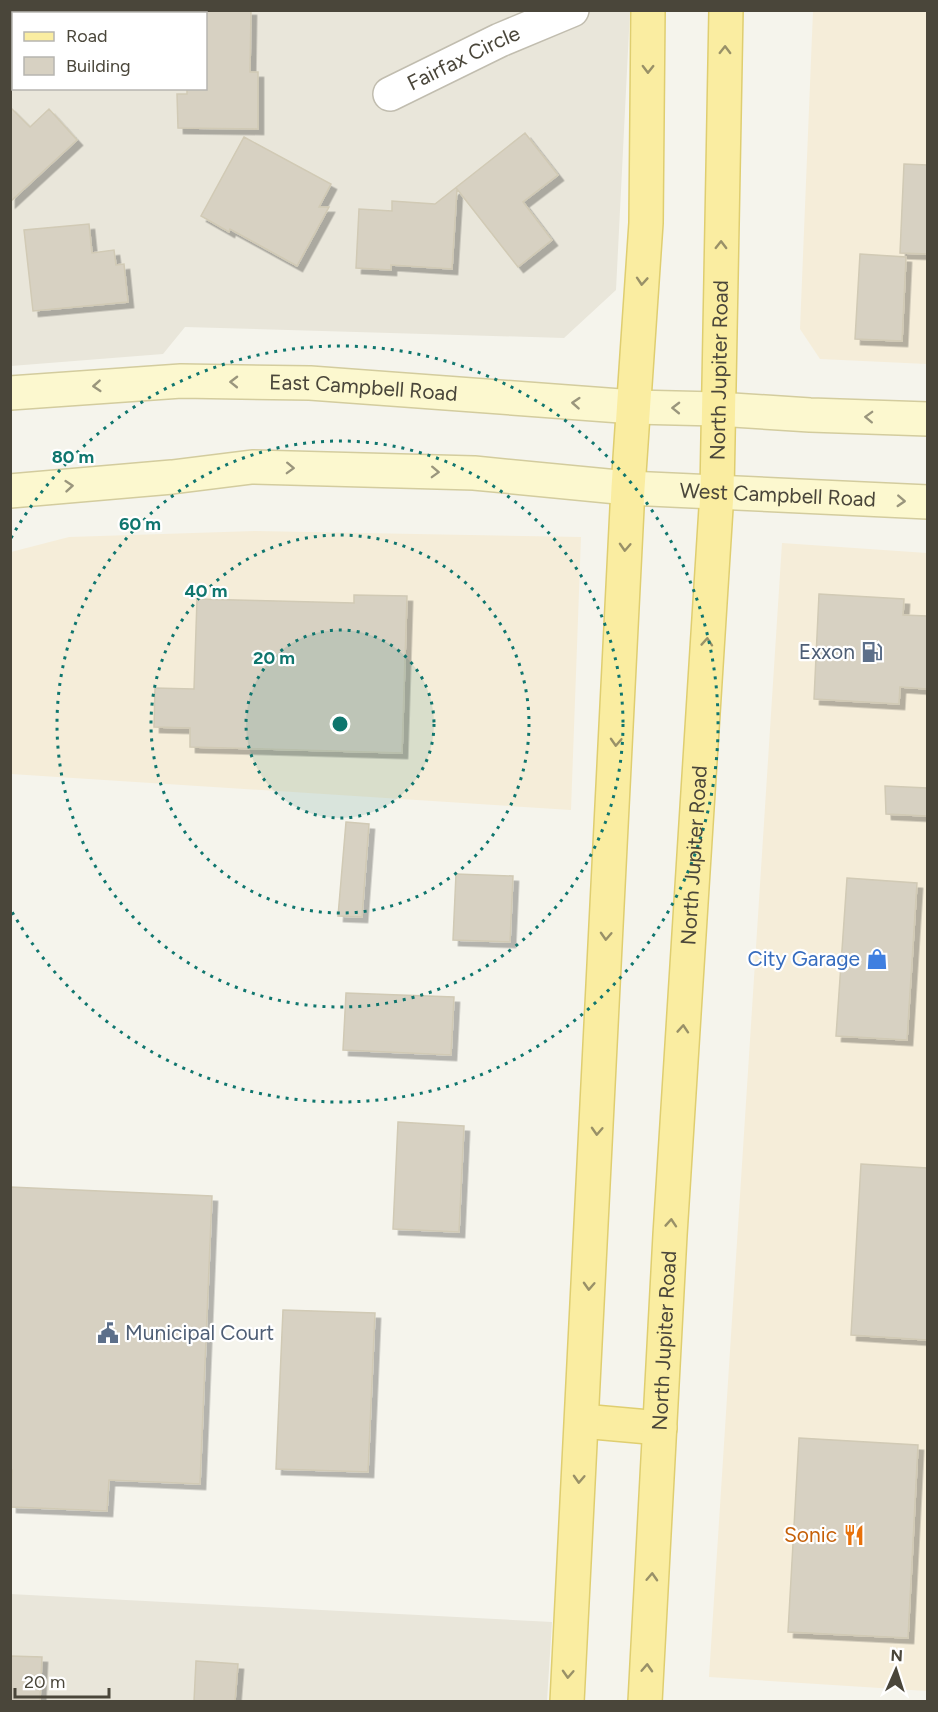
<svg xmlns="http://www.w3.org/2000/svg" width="938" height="1712" font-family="Figtree,sans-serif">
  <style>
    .residential { fill: #e9e6da; fill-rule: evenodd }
    .commercial { fill: #f5edd9 }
    .building { fill: #d7d1c2; stroke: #d1cab5; stroke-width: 1.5; filter: url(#shadow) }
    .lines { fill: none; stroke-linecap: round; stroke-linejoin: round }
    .minor-casing { stroke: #c1bdaf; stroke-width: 36 }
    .secondary-casing { stroke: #d3cc9e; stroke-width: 36 }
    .primary-casing { stroke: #dfce70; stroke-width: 36 }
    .minor { stroke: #fff; stroke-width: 33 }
    .secondary { stroke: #fcf8cf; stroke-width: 33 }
    .primary { stroke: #faeda1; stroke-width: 33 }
    .oneway { stroke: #999168 }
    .oneway2 { stroke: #9a967d }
    .ring { fill: none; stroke: #0f766e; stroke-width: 3; stroke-dasharray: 3 6 }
    .labels { text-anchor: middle; stroke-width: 4.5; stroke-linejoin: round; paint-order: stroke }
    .street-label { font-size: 21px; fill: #4a463a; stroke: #fff }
    .service-label { font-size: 21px; fill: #4e5e75; stroke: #fff; text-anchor: end }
    .shop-label { font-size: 21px; fill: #366cbe; stroke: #fff; text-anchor: end }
    .food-label { font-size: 21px; fill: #c56008; stroke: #fff; text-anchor: end }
    .centre { fill: #0f766e; stroke: #fff; stroke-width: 3 }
    .ring-label { font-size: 18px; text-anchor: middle; font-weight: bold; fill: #0f766e; stroke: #fff; stroke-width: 4.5; stroke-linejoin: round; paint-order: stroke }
  </style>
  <defs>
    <filter id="shadow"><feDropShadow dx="5.5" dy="5.5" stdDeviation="0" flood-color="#0004"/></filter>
  </defs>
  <rect width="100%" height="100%" fill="#f5f4ec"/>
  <path class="residential" d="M11,11H630L616,290L564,338L185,327L163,354L11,366ZM14,14H206V88H14Z
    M10,1594L552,1622L547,1701H11Z"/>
  <path class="commercial" d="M813,11H927V364L820,359L800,329Z
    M255,531L581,537L571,810L11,774V552L69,537Z
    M782,543L927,553V1691L709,1677Z"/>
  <path class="building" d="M206,10H251L250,72H258V129L178,128L177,94H187V88H206Z
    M10,107L30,127L49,109L77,140L10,202Z
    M525,133L558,175L523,202L552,240L518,267L457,189L452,269L391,265V270L356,268L359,209L392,211V201L435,204Z
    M244,137L331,184L319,207H329L297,266L230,229L229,232L201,216Z
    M904,164L927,165V254L900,253Z
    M89,224L92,253L114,250L116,265L124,264L128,302L33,311L24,230Z
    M860,254L906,257L902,341L855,339Z
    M819,594L904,599L903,615L927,616V689L900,687L899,704L814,699Z
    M354,595L407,596L402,753L190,747V728L154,727L155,688L194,689L197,599L354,603Z
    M885,786L927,788V816L886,814Z
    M346,822L369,824L362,917L338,916Z
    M456,874L513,876L510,942L453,940Z
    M847,878L917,883L907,1040L836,1036Z
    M346,993L454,997L451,1055L343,1050Z
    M398,1122L464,1126L459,1232L393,1229Z
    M861,1164L927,1168V1340L851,1335Z
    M10,1187L212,1196L200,1484L109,1480L107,1511L11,1507L12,1470H10Z
    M283,1310L375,1313L368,1472L276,1469Z
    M799,1438L918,1445L908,1638L788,1632Z
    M10,1656L42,1657L40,1701H10Z
    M196,1661L238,1664L235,1701H194Z"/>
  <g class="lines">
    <defs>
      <g id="minor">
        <path id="s1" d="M390,94L500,40L572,10"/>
      </g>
      <g id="secondary">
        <path id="s2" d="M10,393L181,381L310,383L634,407L717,409L810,415L928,419"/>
        <path id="s3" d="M10,491L172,477L252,467L474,473L628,488L928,502"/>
      </g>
      <g id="primary">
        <path d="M582,1421L660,1428"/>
        <path d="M567,1702L628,488L646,223L648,10"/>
        <path id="s4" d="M645,1702L670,1235L717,492L726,10"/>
      </g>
    </defs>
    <use href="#minor" class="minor-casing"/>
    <use href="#secondary" class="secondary-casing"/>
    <use href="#primary" class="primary-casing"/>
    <use href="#minor" class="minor"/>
    <use href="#secondary" class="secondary"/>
    <use href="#primary" class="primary"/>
  </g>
  <defs><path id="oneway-chevron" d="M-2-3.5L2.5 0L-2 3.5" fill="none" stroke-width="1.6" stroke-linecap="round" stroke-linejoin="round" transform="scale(1.5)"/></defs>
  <g class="oneway">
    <use href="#oneway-chevron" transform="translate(725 50) rotate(-89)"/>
    <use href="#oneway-chevron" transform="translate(648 69) rotate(91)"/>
    <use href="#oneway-chevron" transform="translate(721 245) rotate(-89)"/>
    <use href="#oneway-chevron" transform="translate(642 281) rotate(94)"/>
    <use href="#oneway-chevron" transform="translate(625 547) rotate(93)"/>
    <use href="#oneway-chevron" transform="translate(707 642) rotate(-86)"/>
    <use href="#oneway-chevron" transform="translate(616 742) rotate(93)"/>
    <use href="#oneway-chevron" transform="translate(606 936) rotate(93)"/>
    <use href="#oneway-chevron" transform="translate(683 1029) rotate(-86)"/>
    <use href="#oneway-chevron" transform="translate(597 1131) rotate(93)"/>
    <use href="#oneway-chevron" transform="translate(671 1223) rotate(-86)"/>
    <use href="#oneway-chevron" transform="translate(589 1286) rotate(93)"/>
    <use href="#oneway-chevron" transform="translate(579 1479) rotate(93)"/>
    <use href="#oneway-chevron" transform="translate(652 1577) rotate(-87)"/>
    <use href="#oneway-chevron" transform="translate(647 1668) rotate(-87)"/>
    <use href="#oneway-chevron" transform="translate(568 1674) rotate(93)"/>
  </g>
  <g class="oneway2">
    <use href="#oneway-chevron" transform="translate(234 382) rotate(-179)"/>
    <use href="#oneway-chevron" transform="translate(97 386) rotate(176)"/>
    <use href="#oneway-chevron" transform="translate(576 403) rotate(-176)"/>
    <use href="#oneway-chevron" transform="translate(676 408) rotate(-179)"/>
    <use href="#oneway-chevron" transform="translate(869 417) rotate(-178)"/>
    <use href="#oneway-chevron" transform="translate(290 468) rotate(2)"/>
    <use href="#oneway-chevron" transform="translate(435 472) rotate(2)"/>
    <use href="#oneway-chevron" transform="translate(69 486) rotate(-5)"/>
    <use href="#oneway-chevron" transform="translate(901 501) rotate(3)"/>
  </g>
  <circle cx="340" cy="724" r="94" fill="#0f766e" fill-opacity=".12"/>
  <g class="ring">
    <circle cx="340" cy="724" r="94"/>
    <circle cx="340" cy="724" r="189"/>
    <circle cx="340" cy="724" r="283"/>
    <path d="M11 538A378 378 0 1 1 11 910"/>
  </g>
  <defs>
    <symbol id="fuel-bare" viewBox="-9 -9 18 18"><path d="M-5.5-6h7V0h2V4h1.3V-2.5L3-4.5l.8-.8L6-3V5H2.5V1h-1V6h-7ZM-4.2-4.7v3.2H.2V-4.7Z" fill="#5c6f8a" stroke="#fff" stroke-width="2.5" paint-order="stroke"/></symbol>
    <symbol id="shop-bare" viewBox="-9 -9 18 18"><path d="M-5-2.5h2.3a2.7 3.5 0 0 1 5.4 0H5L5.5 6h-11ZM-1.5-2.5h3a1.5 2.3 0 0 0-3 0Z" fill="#3f7fe0" stroke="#fff" stroke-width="2.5" paint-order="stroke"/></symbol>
    <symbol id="civic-bare" viewBox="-9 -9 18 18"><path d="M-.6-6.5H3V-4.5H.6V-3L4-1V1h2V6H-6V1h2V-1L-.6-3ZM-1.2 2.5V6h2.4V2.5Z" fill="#5c6f8a" stroke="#fff" stroke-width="2.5" paint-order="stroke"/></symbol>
    <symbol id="restaurant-bare" viewBox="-9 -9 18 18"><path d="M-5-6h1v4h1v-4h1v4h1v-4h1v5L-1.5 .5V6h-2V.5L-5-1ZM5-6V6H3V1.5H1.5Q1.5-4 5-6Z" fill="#e8710a" stroke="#fff" stroke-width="2.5" paint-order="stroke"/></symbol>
  </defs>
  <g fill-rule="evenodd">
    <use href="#fuel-bare" x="857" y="637" width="30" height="30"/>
    <use href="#shop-bare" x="862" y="944" width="30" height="30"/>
    <use href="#civic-bare" x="93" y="1318" width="30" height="30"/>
    <use href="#restaurant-bare" x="839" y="1520" width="30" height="30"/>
  </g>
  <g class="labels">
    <g class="street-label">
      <text dy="7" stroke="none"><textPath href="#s1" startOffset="82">Fairfax Circle</textPath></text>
      <text dy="7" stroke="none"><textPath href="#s4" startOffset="1334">North Jupiter Road</textPath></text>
      <text dy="7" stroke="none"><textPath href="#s2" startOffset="354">East Campbell Road</textPath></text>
      <text dy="7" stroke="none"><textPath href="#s3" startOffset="770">West Campbell Road</textPath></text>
      <text dy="7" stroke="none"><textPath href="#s4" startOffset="848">North Jupiter Road</textPath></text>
      <text dy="7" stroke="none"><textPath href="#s4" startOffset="362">North Jupiter Road</textPath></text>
    </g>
    <g class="service-label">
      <text x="855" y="659">Exxon</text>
      <text x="125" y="1340" text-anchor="start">Municipal Court</text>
    </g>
    <g class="shop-label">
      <text x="860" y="966">City Garage</text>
    </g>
    <g class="food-label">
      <text x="837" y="1542">Sonic</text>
    </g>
  </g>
  <circle cx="340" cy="724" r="9" class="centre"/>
  <g class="ring-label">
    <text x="73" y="463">80 m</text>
    <text x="140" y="530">60 m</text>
    <text x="206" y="597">40 m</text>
    <text x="274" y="664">20 m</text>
  </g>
  <rect width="938" height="1712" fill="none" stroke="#4a463a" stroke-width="24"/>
  <rect x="12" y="12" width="195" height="78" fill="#ffffff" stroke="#b7b5b0" stroke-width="1.5"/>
  <rect x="24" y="32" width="30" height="9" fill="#faeda1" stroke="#b7b5b0" stroke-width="1.5"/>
  <text x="66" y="42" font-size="18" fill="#4a463a">Road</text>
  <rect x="24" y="57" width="30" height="18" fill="#d7d1c2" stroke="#b7b5b0" stroke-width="1.5"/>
  <text x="66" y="72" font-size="18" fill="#4a463a">Building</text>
  <g transform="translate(896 1670) rotate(3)" stroke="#ffffff" stroke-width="4.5" paint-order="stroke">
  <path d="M0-4.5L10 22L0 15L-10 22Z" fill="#4a463a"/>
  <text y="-9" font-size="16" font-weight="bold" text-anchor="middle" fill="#4a463a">N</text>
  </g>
  <path d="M15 1688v9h94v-9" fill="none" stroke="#4a463a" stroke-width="3"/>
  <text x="24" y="1688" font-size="18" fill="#4a463a" stroke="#ffffff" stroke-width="4.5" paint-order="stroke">20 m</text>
</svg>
